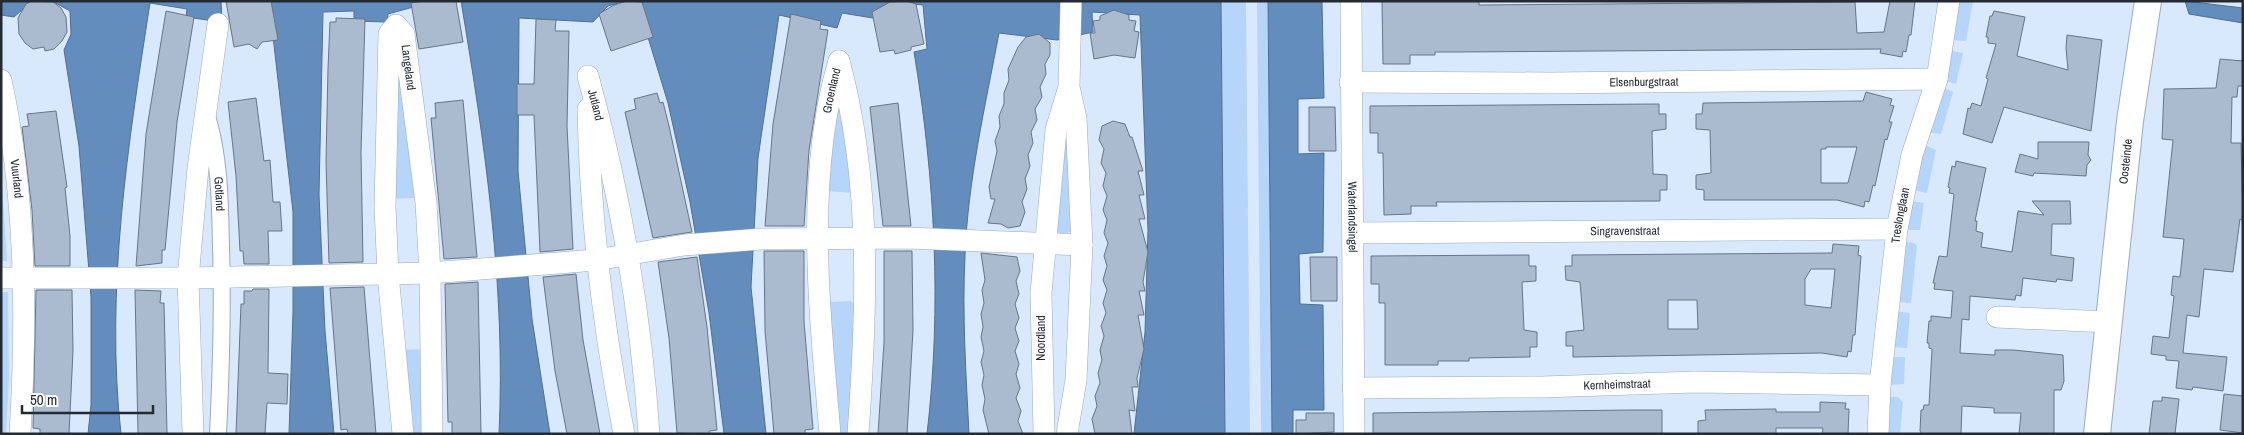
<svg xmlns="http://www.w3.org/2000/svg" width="2244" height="435" font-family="'Archivo Narrow',sans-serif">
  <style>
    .green { fill: #b5d5fb }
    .water { fill: #638dbd; stroke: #506f93 }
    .building { fill: #abbbcf; stroke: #667587; fill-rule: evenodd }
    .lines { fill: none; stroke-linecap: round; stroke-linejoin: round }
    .pedestrian-casing { stroke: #9aaabd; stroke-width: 18 }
    .minor-casing { stroke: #9aaabd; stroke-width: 22 }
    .tertiary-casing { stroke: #9aaabd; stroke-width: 28 }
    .pedestrian { stroke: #fff; stroke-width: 16 }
    .minor { stroke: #fff; stroke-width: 21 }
    .tertiary { stroke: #fff; stroke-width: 26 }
    .labels { text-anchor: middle; stroke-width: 5; stroke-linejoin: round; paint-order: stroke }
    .street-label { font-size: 12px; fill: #242a31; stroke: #fff }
  </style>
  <rect width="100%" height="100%" fill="#d8e9fd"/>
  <path class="green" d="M1221,1H1246L1250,434H1225Z
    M1257,1H1268L1272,434H1261Z
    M1973,1L1966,41L1953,40L1959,2Z
    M394,36L416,198L392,199Z
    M1949,50L1963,53L1956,84L1946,81Z
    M1940,86L1953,92L1941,134L1927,132Z
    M841,99L852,193L827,191L832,124Z
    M1065,120H1069L1075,225L1070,232L1063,234L1057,232Z
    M1927,146L1936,150L1927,193L1913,190L1922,147Z
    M1,171L7,261H1Z
    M1911,201L1924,203L1920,230H1906Z
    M1904,242L1914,243L1917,246L1911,303L1897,302Z
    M1,292H8L9,379L6,434H1Z
    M851,301L855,305L848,434H834L829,302Z
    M1896,311L1910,313L1907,348L1893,347Z
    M423,349L425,434H407L399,350Z
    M1891,357H1905L1904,384L1889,385Z
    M1889,397H1898L1903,402L1900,434H1887Z"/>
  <path class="water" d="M1,1H32L14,17L1,15Z
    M52,1H221L222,22L186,17L187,9L150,3C128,144 105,290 121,434H88L91,405V297L79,146L64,50L71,34L70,11Z
    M269,1H435L388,14L387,22L354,21V11L323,12L319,194L325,331L334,434H289L293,312V212Z
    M461,1H625L608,6L593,22L519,18L518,171L532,319L550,434H499C506,288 485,144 461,1Z
    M637,1H1221L1225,434H1134L1145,332L1148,230L1140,15L1092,12L1093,32L1057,40L999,33C985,107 968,180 965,255C962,314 966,374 969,434H927C942,307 935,178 914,52L927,49L923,5L895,2L873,18L842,13L837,28L779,15L758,158L751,287L766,434H724L709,313L690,202L668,103Z
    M1268,1H1322L1324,98L1298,99V154L1324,153L1323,252L1299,254L1300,304L1323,305L1324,410H1293V434H1272Z
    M2185,1L2243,8V23L2189,14Z"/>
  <path class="building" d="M32,1L53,2L61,8L66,17L67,32L62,41L54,49L45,51L44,47L33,49L25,43L19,34L18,18L26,4Z
    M226,1H271L278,40L262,42L257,49L249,44L234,47Z
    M425,1H456L463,42L419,49L411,3Z
    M627,1L642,2L653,37L611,51L599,14L614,5Z
    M906,1L916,4L924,44L911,47V50L895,54L894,50L880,52L872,12L890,2Z
    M1382,1H1479V5L1855,2L1857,33L1884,32L1890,1H1915L1911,35H1909L1906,52L1903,51L1902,57L1880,53L1881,49L1457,52H1435V55H1410V64H1383Z
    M1114,10L1129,15V20L1136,21L1134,31L1139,32L1135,58L1114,55L1094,59L1090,33H1095L1093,21L1100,20V16Z
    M166,11L194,17L177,122L165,250H162V263L136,266L146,134Z
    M1994,11L2025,17L2017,56L2068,70L2066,48L2067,35L2102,40L2091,131L2004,107L1992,143L1963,134L1968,108L1970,109L1972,103L1981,106L1988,79L1986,78L1996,44L1988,43V37H1986L1990,16H1992Z
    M791,14L821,21L820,29L828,30L809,150L804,226H765L773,124Z
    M336,18L365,19L361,152L363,262L329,263L326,162L328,68L330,22H336Z
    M536,19L556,20L555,31H569L567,126L573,249L540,252L534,115H517V84H534Z
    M1039,34L1050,43V55L1045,64L1046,74L1040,87L1042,97L1035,109L1037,120L1031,132L1033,143L1028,155L1030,166L1025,179L1027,189L1022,202L1025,212L1020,226L1008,228L1001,224L988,223L995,199H991L989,187L997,151L995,141L1000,127L999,116L1004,104V93L1009,80L1008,69L1018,47L1026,37Z
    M2220,59L2243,61V86H2238L2237,97H2232L2231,143H2241L2243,220L2240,219L2233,272L2204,269L2199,317L2187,315L2183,353L2227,357L2223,391L2193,387L2192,390L2176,388L2179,361L2166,360V356L2151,354L2153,336L2169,338L2174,296L2171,295L2173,276L2180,277L2184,239L2163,237L2173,140L2162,139L2164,89L2216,88Z
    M1866,92L1892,99L1890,105L1894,106L1889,122H1892L1887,140L1885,139L1875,186L1873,185L1869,202L1865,201L1864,207L1837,200H1704V190L1696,189V175L1711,173L1710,130L1696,129V114H1702L1703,103L1863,101ZM1826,147H1857L1848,183H1821V149H1826Z
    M657,93L660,103L663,102L669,126L692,232L653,238L625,112L636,109L634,99Z
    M256,98L264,161L270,160L273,202H280L282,231H268L269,264H244L243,251H240L236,176L228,102Z
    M463,100L477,257L444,259L431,118H436L435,103Z
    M898,103L911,226H883L870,107Z
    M1659,104V114H1666V129L1652,131L1653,174L1667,175V190H1660V201L1436,202L1437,206H1411V214L1384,215L1383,153H1378V133H1370V106Z
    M1309,107H1335L1336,151H1309Z
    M56,111L67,187L65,188L70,236V266H35L32,210L22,127L29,126L27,114Z
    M1113,121L1125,124L1130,137H1132L1143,171H1138L1144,195H1139L1145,219H1139L1148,252L1143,282L1145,291H1139L1144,315H1138L1144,349L1137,378L1138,387H1132L1135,411L1129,410L1132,434H1095L1092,419L1097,406L1095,396L1100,383L1098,373L1102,360L1100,350L1104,336L1101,326L1106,313L1103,303L1107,290L1103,280L1107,266L1104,256L1108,243L1104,233L1107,220L1103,210L1107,196L1103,186L1106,173L1101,163L1104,149L1099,140L1102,126Z
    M2038,142H2089L2088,155L2091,160L2087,165L2086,176L2034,173L2033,176L2015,172L2020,154L2038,159Z
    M1956,161L1986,168L1975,221H1977L1976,231L1983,233L1981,247L2012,252L2018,211L2044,215L2032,201H2070L2071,224H2052L2051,255L2074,258L2072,281L2057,279L2056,282L2023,278L2021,296L2016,295L2015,300L1970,296L1969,320L1962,319L1960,353L1995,355V350H2013L2063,355L2064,381L2061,390H2054V434H2019L2021,413H1994V408L1962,406L1961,434H1922L1920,431L1921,410H1923L1924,405H1929L1932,349L1929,348V343H1927L1929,321H1931V316L1951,318L1953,291L1934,289L1935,283H1933L1939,256L1947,257L1954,194L1949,193L1950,188L1948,187L1952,166L1955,167Z
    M1833,244L1859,246L1858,255L1861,256L1855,335H1853L1851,352L1848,351L1847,357L1822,353L1573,357V346H1566V332L1584,330L1580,282L1566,280L1565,266H1572V255L1832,253ZM1811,269H1835L1831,308L1805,305V279ZM1668,300H1697L1698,329H1668Z
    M764,251H804V322L813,429L805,430V434H774L765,331Z
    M884,251H912L913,330L907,434H878L884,342Z
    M981,253L1017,257L1020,271L1016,281L1019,294L1015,304L1019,318L1015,328L1019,341L1015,351L1019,364L1016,374L1020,388L1016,398L1021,411L1018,421L1023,434H989L983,410L985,399L982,385L984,375L981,362L984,351L981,337L983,327L981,314L984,303L982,290L985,280Z
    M1529,255V266H1536V281L1522,282L1524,330L1537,332V347H1530V357L1469,358V361H1438V365H1385V303H1379V284H1371V256Z
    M697,257L707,327L717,430L709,431V434L677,433L669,338L658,262Z
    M1310,257H1337V301H1311Z
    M576,274L583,340L600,434H567L555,371L543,277Z
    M478,282L481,434H452V422H448L445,284Z
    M364,287L376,434H348L347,429L341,430L330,288Z
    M253,289H269L268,373L288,374L287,404L267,403L265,434H236L241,304H244V291H252Z
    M36,290H72L73,351L69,434H40V429L33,428Z
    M135,290L161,291L160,303H164L167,434H138Z
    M2224,394L2243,396V433L2220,430Z
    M2162,397L2179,399L2175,434H2149L2153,401H2162Z
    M1820,402L1846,403L1845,409H1849L1848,434H1822L1823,428H1776V434H1698V421L1706,420L1705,410L1776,409V412H1820Z
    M1632,410H1662V434H1373V413Z
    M1306,413H1334V432L1296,434V420H1306Z"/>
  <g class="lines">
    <defs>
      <g id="pedestrian">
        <path id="s1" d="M207,116C220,159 220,203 221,247C223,310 221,372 218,434"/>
      </g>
      <g id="minor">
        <path id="s2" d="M1351,1L1354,434"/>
        <path d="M839,61C872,182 867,310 858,434"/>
        <path id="s3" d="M588,76C620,193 641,313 649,434"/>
        <path id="s4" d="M1,80C26,195 27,317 20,434"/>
        <path id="s5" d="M1350,82L1550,83L1937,79"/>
        <path d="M588,109C590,218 603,327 624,434"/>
        <path id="s6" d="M1353,233L1897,229"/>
        <path d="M1,278H188L430,273L596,260L684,245L761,239L908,238L1082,245"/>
        <path d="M1997,317L2108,322"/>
        <path id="s7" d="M1353,388L1542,387L1696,382L1880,385"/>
        <path d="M193,434L188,278L198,168L218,24"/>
        <path id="s8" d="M403,434L388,274L385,207L389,34L396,25L404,34L426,203L430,273L432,434"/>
        <path id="s9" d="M830,434C820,314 804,178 839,61"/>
        <path d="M1044,434L1041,293L1056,130L1068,90"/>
        <path d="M1067,434L1076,380L1082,245L1076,118L1069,87L1071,1"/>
        <path id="s10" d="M1878,434L1880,385L1897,229L1912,155L1937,79L1949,1"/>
      </g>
      <g id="tertiary">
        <path id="s11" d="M2097,434L2130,121L2148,1"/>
      </g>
    </defs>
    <use href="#pedestrian" class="pedestrian-casing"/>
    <use href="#minor" class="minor-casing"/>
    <use href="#tertiary" class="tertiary-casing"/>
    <use href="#pedestrian" class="pedestrian"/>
    <use href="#minor" class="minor"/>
    <use href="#tertiary" class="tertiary"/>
  </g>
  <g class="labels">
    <g class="street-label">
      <text dy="4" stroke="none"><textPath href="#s8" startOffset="458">Langeland</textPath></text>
      <text dy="4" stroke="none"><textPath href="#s5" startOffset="294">Elsenburgstraat</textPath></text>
      <text dy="4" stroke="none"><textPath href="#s9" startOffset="345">Groenland</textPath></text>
      <text dy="4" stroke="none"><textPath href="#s3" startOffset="30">Jutland</textPath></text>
      <text dy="4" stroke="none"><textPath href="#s11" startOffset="274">Oosteinde</textPath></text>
      <text dy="4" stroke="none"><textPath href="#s4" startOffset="100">Vuurland</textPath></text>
      <text dy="4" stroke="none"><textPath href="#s1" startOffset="79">Gotland</textPath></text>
      <text dy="4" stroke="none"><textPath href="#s10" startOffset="220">Treslonglaan</textPath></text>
      <text dy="4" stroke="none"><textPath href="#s2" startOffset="216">Waterlandsingel</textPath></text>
      <text dy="4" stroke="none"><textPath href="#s6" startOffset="272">Singravenstraat</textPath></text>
      <text transform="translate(1041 338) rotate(-90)" y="4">Noordland</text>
      <text dy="4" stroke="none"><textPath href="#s7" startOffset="264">Kernheimstraat</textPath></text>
    </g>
  </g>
  <rect width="2244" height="435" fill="none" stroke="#242a31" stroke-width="5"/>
  <path d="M22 405v8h131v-8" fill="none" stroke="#242a31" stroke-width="2.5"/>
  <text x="30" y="405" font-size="15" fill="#242a31" stroke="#ffffff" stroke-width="4" paint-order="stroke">50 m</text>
</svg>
